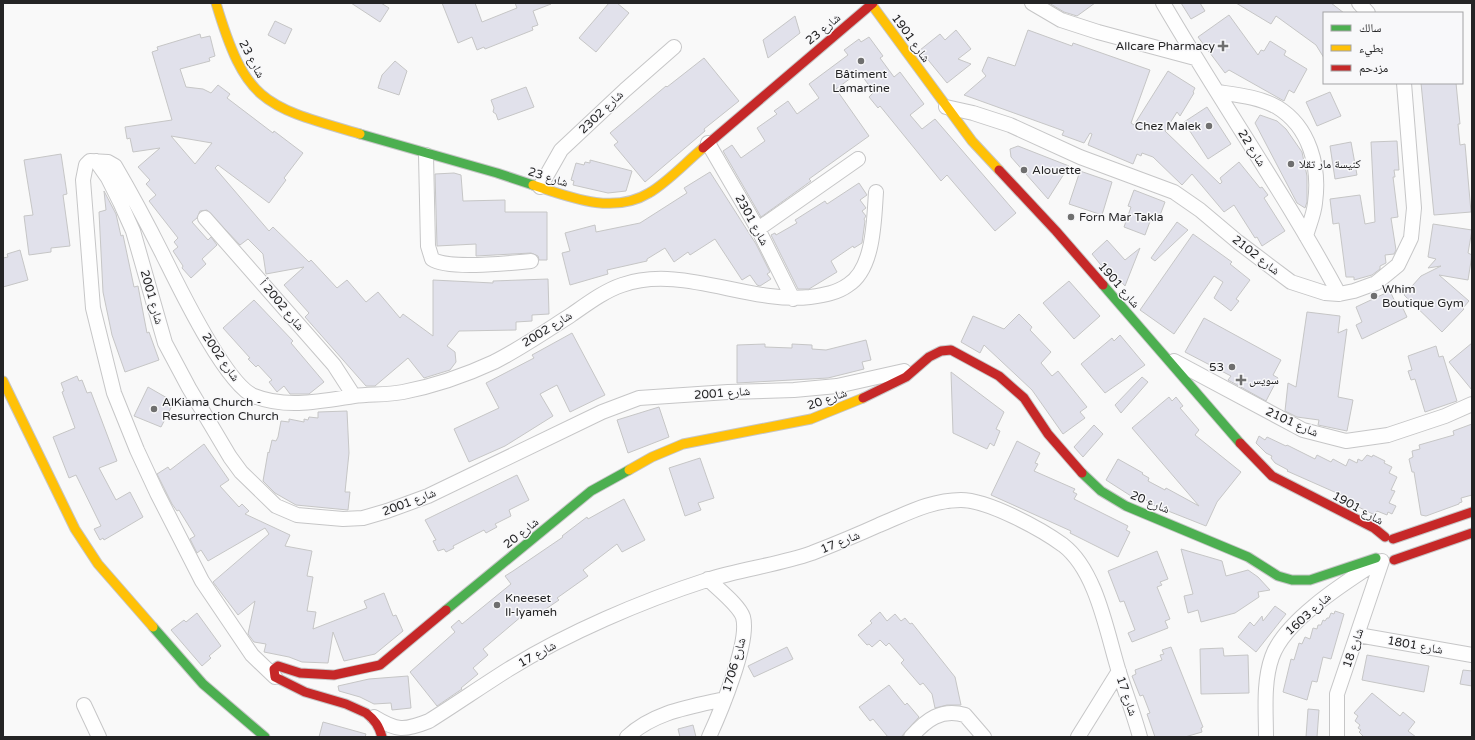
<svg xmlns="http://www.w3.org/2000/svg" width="1475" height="740" font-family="'Varela Round','Noto Naskh Arabic',sans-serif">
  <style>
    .building { fill: #e1e1eb; stroke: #c6c6c6; fill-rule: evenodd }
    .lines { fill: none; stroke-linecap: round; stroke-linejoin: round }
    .street-casing { stroke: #c6c6c7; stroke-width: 16 }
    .fast-casing { stroke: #c6c6c7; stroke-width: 11 }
    .slow-casing { stroke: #c6c6c7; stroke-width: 11 }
    .jam-casing { stroke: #c6c6c7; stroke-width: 11 }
    .street { stroke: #fefefe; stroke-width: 14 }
    .fast { stroke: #4caf50; stroke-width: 9 }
    .slow { stroke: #ffc107; stroke-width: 9 }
    .jam { stroke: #c62828; stroke-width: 9 }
    .poi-dot { fill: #6f6f6f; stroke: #f8f8fa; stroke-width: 1.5 }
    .labels { text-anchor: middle; stroke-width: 3; stroke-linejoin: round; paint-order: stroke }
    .street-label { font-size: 12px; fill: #242425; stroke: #f8f8fa }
    .poi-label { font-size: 12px; fill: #242425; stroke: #f8f8fa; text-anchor: start }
  </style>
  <rect width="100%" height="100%" fill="#f9f9f9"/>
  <path class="building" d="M351,3H381L389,8L380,22Z
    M442,3H475L482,22L517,8L515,3L551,4L533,11L538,25L532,27L533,30L485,49L484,47L477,50L472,37L458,43Z
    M609,3H617L629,13L596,52L579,38Z
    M1049,3H1095L1077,16L1064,12Z
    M1181,3H1200L1205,11L1191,19Z
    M1236,3H1331L1344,13H1324V58L1316,45L1276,16L1271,24Z
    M1229,15L1258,55L1261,50L1264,51L1270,41L1286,51L1284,55L1307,69L1294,93L1289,90L1284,101L1229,70L1225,73L1198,37Z
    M795,16L800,33L768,58L763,40Z
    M275,21L292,29L285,44L268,35Z
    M956,30L971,49L958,59L971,64L947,83L920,50L940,34L945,40Z
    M1028,30L1072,46L1073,43L1150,70L1131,123L1134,125L1168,71L1195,88L1193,92L1194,93L1180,116L1177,112L1165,131L1220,184L1222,182L1220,178L1239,162L1260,188L1262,187L1268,195L1264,198L1285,231L1262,246L1257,237L1255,238L1234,205L1224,212L1192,174L1182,185L1153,157L1142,153L1141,156L1137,154L1133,164L1088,145L1092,134L1090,133L1084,143L1062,135L1064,131L964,95L986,76L982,71L988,57L1015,66Z
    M200,34L201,38L210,36L215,56L209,58L210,61L180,69L186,87L203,89L211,93L218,85L230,94L227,98L273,133L274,131L303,153L284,178L286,180L269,203L218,165L215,168L269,231L273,227L309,262L311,260L337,288L347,280L366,302L378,292L400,318L403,314L433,336V280L493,283V281L548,279L549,314L532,315V321L516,322V330L459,331L447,346L455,352L456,362L450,370L424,378L408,358L375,386H366L305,317L309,313L284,285L304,267L266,274L263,254L248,239L240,245L207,210L200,211L197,218L192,222L208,240L211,237L217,245L202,259L206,264L191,278L182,268L183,266L173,251L178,247L174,242L178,238L149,201L156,195L146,184L150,180L138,167L160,148L133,152L130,138L127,139L125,127L172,120L152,52L158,50L157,47ZM171,136L212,143L195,164Z
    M869,37L883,56L880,58L894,77L900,72L924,104L910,115L922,129L935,119L1016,213L995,231L947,175L941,181L880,106L878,108L869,97L874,92L859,72L836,89L869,136L809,179L811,181L761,217L723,151L732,145L741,158L765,141L757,128L777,114L774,111L788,101L797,114L819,98L809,84L848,55L844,50L859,39L861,42Z
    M704,58L739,101L704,129L705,131L645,182L614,145L618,142L610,133L666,86L667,87Z
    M395,61L407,71L399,95L378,88L382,75Z
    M1421,83H1456L1460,124H1458L1460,145L1465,144L1471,212L1434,215Z
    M526,87L534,107L498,120L496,114L493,112L494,108L491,100Z
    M1330,92L1341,116L1317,126L1306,102Z
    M1207,107L1231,144L1208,159L1184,122Z
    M1260,115L1277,121L1286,129L1302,152L1307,176V202L1305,208L1297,203L1255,123Z
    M1397,141L1399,170H1394L1395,177H1393L1398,217L1391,218L1396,250L1394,254L1385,255L1386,263L1380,266V269L1372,275L1354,280V277H1346L1339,223L1333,224L1330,199L1360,195L1365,224L1375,222L1371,142Z
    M1351,142L1357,175L1335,179L1330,146Z
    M1018,146L1069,166L1048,199L1011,157L1010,149Z
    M61,154L67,194L63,195L70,246L51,248V252L29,255L24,216L33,215L24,160Z
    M590,160L632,171L626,191L608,193L573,185L574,181L571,180L576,163L584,165L585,162L590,163Z
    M1080,171L1112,182L1102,215L1069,204Z
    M710,172L756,244L770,272L767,274L771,279L760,286L757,285L750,275L742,280L715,239L690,255L688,252L674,262L665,248L647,259V261L607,270L608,274L570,285L562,253L570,251L565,233L595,225L596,232L640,223L687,193L684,188Z
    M454,173L461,175L463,201L505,200V212H547V260H539L538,256L531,253L476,256V244L437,246L435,174Z
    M859,183L867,195L860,200L866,208L862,211L866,216L864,219L865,221L862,243L854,248L853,246L831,261L837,272L809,289H798L771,235L775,233L776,235L797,223L795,220L825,201L827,204Z
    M1134,190L1165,202L1159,218L1152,216L1145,235L1124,227L1131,207L1128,206Z
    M104,191L116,214L121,236L123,235L134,287L138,286L147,333L149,332L159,360L125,372L112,335L103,292L99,212L106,210Z
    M1177,222L1188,230L1155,261L1151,258Z
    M1433,224L1472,230L1468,253L1472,255L1468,280L1439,275L1469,301L1463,308L1464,309L1442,332L1404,295L1421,276L1441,266L1428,268L1436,259L1428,257Z
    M1193,234L1232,262L1230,264L1250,280L1236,299L1239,301L1231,311L1214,298L1223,282L1214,276L1174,334L1140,310Z
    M1107,240L1125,260L1140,248L1125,286L1117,277L1113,280L1092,254Z
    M20,250L28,280L3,287V258L8,257L7,254Z
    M1069,281L1100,316L1074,339L1043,303Z
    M1390,291L1396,304L1399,300L1407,317L1362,339L1356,325L1362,322L1356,307Z
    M254,300L293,341L291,343L324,382L309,394H290L284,386L277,392L269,382L272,380L258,365L256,367L248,359L250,358L223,328Z
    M1307,312L1340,316L1338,333L1347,329L1338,397L1353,400L1347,431L1318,425L1319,420L1297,417L1285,411L1288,383L1296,387Z
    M1019,314L1032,327L1030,330L1051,352L1041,363L1052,376L1058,371L1087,407L1080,412L1085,418L1063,434L1032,390L984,345L980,353L961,342L973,316L1004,329Z
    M1204,318L1281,360L1273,375L1278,378L1266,401L1228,380L1231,376L1185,352Z
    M572,333L605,395L570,412L557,385L540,394L553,416L505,446L469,462L454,429L499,408L486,383L534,358L532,355Z
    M1120,335L1145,365L1105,393L1081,364L1112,338L1114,341Z
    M866,340L871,360L862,362L864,369L828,378L737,383V345L765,344V347L792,348V344L812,345V349L826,350Z
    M1472,343V390L1449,362Z
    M1436,346L1439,357L1443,356L1457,401L1425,412L1415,379L1411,380L1408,371L1412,370L1408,356Z
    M951,372L1004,412L996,429L1000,431L994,446L990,443L987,449L953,433Z
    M77,376L79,381L82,380L87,393L91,392L117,461L99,468L116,500L130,492L143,517L104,540L103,538L100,540L94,529L101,526L76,475L69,478L53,437L75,428L62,392L64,391L61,383Z
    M1142,377L1148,382L1121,413L1115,405Z
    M148,387L174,402L161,427L134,416Z
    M1169,397L1172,401L1176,397L1183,406L1180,408L1199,430L1195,435L1241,472L1217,502L1206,526L1153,505L1142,497L1141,499L1131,496L1106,480L1118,459L1143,473L1142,474L1149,478L1148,481L1165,490L1166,488L1199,506L1132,428Z
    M659,407L669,437L628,453L617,420Z
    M347,411L349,453L345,492H350L348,510L296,505L275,493L263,481L268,452L269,453L272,440L276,441L278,437L281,421L289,422V419L304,422V419L308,420L309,417L318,418V412Z
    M1472,424V495L1461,498L1462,502L1459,503V504L1426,516L1421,515L1414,472H1412L1409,459L1413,457L1412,451L1420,449L1419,445L1454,435L1453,431Z
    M1094,425L1103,434L1083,457L1074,447Z
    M1259,436L1265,440L1267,437L1286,446L1287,445L1315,459L1317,455L1331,462L1333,459L1346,466L1349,459L1357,463L1358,459L1362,461L1367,455L1372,457L1373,455L1385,461L1384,463L1392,467L1389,473L1397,477L1391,490L1395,491L1389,503L1396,506L1392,514L1388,512L1387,515L1377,511L1375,515L1346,501L1348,498L1287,471L1288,470L1275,463L1271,458L1272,456L1266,453L1256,443Z
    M1017,441L1040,453L1035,463L1038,464L1034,471L1075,489L1073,492L1077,494L1074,499L1128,526L1126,530L1130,532L1118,557L1070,533L1071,531L991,495Z
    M204,444L229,480L220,486L239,507L242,504L249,511L245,514L290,535L285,546L312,551L307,576L313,577L307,611L316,612L313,629L367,608L364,601L384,593L393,616L396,615L403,631L375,654L344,661L333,632L328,663L302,662L289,657L264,652L266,644L254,642L248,634L255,601L238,615L213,582L269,534L265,528L208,561L201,550L197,553L190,539L195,536L179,510L177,511L172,504L157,474L168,467L170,470Z
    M700,458L714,498L698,503L701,510L685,516L669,468Z
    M517,475L529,500L509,510L511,516L495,524L497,527L486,533L484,530L453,546L454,548L446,552L444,549L438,551L433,541L436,540L425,520Z
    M624,499L645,540L622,552L617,544L583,570L588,576L557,598L559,600L534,617L529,610L483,649L488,655L473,668L478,674L461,688L462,689L437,706L410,672L455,632L451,627L459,620L462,624L511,584L505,576L513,571L563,537L562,536L587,517L588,519Z
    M1181,549L1222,561L1226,576L1248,570L1258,577L1270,590L1258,592L1259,597L1235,613L1201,622L1198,610L1188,613L1184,596L1193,594Z
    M1157,551L1168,579L1160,582L1162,585L1157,587L1170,619L1165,621L1168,628L1132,642L1128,633L1135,630L1124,601L1120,602L1108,571Z
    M1275,606L1286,614L1256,652L1238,637L1250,622L1254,626L1262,616L1263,621Z
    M1335,611L1344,614L1331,659L1323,657L1317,682L1312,681L1307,700L1283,692L1291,659L1294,660L1299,643L1302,644L1305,637L1310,639L1313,628L1317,629L1318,625H1321L1323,620L1325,621L1327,618H1329L1331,613L1334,614Z
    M880,612L887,621L895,614L901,621L905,618L910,624L912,623L955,677L961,705H947L935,708L932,694L923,683L920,685L901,663L904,660L889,643L886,646L880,640L872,647L869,644L867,645L858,635L872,623L870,621Z
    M197,613L221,646L209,656L211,658L202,666L171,630L184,620L186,622Z
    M787,647L793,659L754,677L748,666Z
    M1171,647L1203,727L1201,728L1202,732L1185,737H1155L1147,714L1150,713L1143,695L1140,696L1132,676L1136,674L1135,670L1162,660L1160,655L1164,654L1162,650Z
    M1223,648L1224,656L1248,655L1249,693L1201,694L1200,649Z
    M1367,655L1429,666L1424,692L1362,680Z
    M1463,670L1472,671V686L1460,684Z
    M408,676L411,708L392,710L391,703L374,704L360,697L339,691L338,686L369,679Z
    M889,685L905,705L907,703L919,717L901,737H888L873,719L870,721L859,707Z
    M1372,693L1400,716L1403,712L1415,722L1408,731L1416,737H1364L1359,732L1361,730L1358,728L1360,725L1355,721L1358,716L1354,713Z
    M1308,709L1319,710L1317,737H1306Z
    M323,722L366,734L365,737H319Z
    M693,725L696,737H680L678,729Z"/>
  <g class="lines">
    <defs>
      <path id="street" d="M1032,3L1061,20L1098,32L1195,58
        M1163,3C1220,101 1285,194 1339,294
        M1359,3L1368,13
        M1218,92C1238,95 1259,97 1277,107C1310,127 1320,167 1315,203C1314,214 1309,225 1306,236
        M946,107L973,113L1010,125L1080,157L1174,192L1200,210L1238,242L1291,282L1325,293L1339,294L1354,291L1376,283L1398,265L1411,238L1414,208L1404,83
        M708,143L758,229L793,299
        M426,155L428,246L432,259C448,270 510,263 531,261
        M96,161L108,178L120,202L133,231L165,343L189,388L230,457L241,472L276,506L297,515L343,519L363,518L387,511L428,496L602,412L639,398L728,392L794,390L837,386L904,371
        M540,187L561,150L625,90L674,47
        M205,218L334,365L354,396
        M758,229L858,159
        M1174,361L1303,430L1346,441L1388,435L1445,416L1472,404
        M708,579C718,589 739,605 743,617C750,642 720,713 709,737
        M1358,635L1472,655
        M275,677L252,655L202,581L157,493L137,450L114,393L93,308L83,180L86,165L90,161L108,162L115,166C132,195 148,225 163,255C178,285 225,384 254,396C286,409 322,401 354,396C370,394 387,395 403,392C434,386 466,375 494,362C520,349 546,331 571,315C587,304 604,291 622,285C681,264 749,304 810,297C824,295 837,293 848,285C874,269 874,220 876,192
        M84,705L99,737
        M374,717C397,731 404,731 429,721C456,704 482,686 509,669C567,633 642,601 707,580C741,569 778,565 812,553C835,544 857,535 879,525C906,514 931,500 961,500C988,500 1041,529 1063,545C1097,571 1107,634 1119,672C1126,694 1134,715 1140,737
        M627,737C654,712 689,707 725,699
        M911,737C926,720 941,708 965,715L984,737
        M1078,737L1119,671
        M1266,737C1266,712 1263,682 1272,657C1284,622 1341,585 1372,565
        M1337,737V694L1382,561"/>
      <path id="fast" d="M360,134L497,173L533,185
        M1103,285L1240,443
        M1082,473L1101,491L1126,506L1248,557L1278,576L1292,580H1310L1376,558
        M446,610L591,491L629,470
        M153,627L203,684L265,737"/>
      <path id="slow" d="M216,3C246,104 264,106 360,134
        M872,5L972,141L999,170
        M533,185C569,197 613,215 649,193C668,182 686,162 703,148
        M3,381L75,529L98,564L153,627
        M629,470L652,457L683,444L811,419L863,398"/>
      <path id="jam" d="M703,148L873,3
        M999,170L1056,231L1103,285
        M863,398L906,377L929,357L941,351L951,350L999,376L1024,398L1048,434L1082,473
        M1240,443L1272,476L1374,528L1385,537
        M1393,539L1472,512
        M1394,560L1472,533
        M382,737C379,726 375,720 366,713L346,704L305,692L275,677L274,669L278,666L300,673L334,675L380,665L446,610"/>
    </defs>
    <use href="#street" class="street-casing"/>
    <use href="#fast" class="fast-casing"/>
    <use href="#slow" class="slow-casing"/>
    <use href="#jam" class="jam-casing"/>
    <use href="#street" class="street"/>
    <use href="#fast" class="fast"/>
    <use href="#slow" class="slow"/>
    <use href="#jam" class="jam"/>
  </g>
  <g class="poi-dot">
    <path d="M1221 40h4v4h4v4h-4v4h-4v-4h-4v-4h4z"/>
    <circle cx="861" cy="61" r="4"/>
    <circle cx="1209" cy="126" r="4"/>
    <circle cx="1291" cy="164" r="4"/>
    <circle cx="1024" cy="170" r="4"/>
    <circle cx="1071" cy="217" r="4"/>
    <circle cx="1374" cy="296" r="4"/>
    <circle cx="1232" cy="367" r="4"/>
    <path d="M1239 374h4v4h4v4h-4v4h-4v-4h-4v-4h4z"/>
    <circle cx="154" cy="409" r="4"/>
    <circle cx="497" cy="605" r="4"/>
  </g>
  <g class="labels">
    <g class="street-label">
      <text transform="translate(823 29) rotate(-40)" y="4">شارع 23</text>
      <text transform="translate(911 38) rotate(54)" y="4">شارع 1901</text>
      <text transform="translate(252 59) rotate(62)" y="4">شارع 23</text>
      <text transform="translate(601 112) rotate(-44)" y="4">شارع 2302</text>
      <text transform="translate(1252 148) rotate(58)" y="4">شارع 22</text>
      <text transform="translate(548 177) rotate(17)" y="4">شارع 23</text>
      <text transform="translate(752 220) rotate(61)" y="4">شارع 2301</text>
      <text transform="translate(1256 255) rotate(38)" y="4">شارع 2102</text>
      <text transform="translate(1119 285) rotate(49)" y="4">شارع 1901</text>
      <text transform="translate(152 297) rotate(74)" y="4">شارع 2001</text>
      <text transform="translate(282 305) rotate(50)" y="4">شارع 2002 أ</text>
      <text transform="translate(547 329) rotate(-32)" y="4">شارع 2002</text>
      <text transform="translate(221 357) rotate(55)" y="4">شارع 2002</text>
      <text transform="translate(722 393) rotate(-4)" y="4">شارع 2001</text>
      <text transform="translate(827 399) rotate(-20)" y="4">شارع 20</text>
      <text transform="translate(1292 422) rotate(24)" y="4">شارع 2101</text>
      <text transform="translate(409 502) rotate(-21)" y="4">شارع 2001</text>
      <text transform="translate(1150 502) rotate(22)" y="4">شارع 20</text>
      <text transform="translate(1358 508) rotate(29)" y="4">شارع 1901</text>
      <text transform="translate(521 533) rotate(-39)" y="4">شارع 20</text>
      <text transform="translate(840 542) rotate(-22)" y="4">شارع 17</text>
      <text transform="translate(1308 614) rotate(-42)" y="4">شارع 1603</text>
      <text transform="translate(1415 645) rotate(10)" y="4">شارع 1801</text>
      <text transform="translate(1353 648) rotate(-71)" y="4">شارع 18</text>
      <text transform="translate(537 654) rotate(-29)" y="4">شارع 17</text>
      <text transform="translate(734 665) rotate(-74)" y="4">شارع 1706</text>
      <text transform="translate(1127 696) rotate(71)" y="4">شارع 17</text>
    </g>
    <g class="poi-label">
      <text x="1215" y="50" text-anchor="end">Allcare Pharmacy</text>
      <text x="861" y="78" text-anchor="middle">Bâtiment<tspan x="861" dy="14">Lamartine</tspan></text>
      <text x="1201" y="130" text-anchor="end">Chez Malek</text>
      <text x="1299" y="168">كنيسة مار تقلا</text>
      <text x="1032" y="174">Alouette</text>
      <text x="1079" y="221">Forn Mar Takla</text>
      <text x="1382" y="293">Whim<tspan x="1382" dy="14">Boutique Gym</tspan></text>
      <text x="1224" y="371" text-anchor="end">53</text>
      <text x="1249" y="384">سويس</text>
      <text x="162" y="406">AlKiama Church -<tspan x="162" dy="14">Resurrection Church</tspan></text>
      <text x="505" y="602">Kneeset<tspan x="505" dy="14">Il-Iyameh</tspan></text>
    </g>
  </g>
  <rect width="1475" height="740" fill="none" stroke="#242425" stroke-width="8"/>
  <rect x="1323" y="12" width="140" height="72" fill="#f8f8fa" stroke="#a3a3a5"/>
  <rect x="1331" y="25" width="20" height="6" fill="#4caf50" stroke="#a3a3a5"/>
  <text x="1359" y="32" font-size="12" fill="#242425">سالك</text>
  <rect x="1331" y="45" width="20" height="6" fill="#ffc107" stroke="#a3a3a5"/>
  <text x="1359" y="52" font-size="12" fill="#242425">بطيء</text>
  <rect x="1331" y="65" width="20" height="6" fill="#c62828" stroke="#a3a3a5"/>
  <text x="1359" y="72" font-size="12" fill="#242425">مزدحم</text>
</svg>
